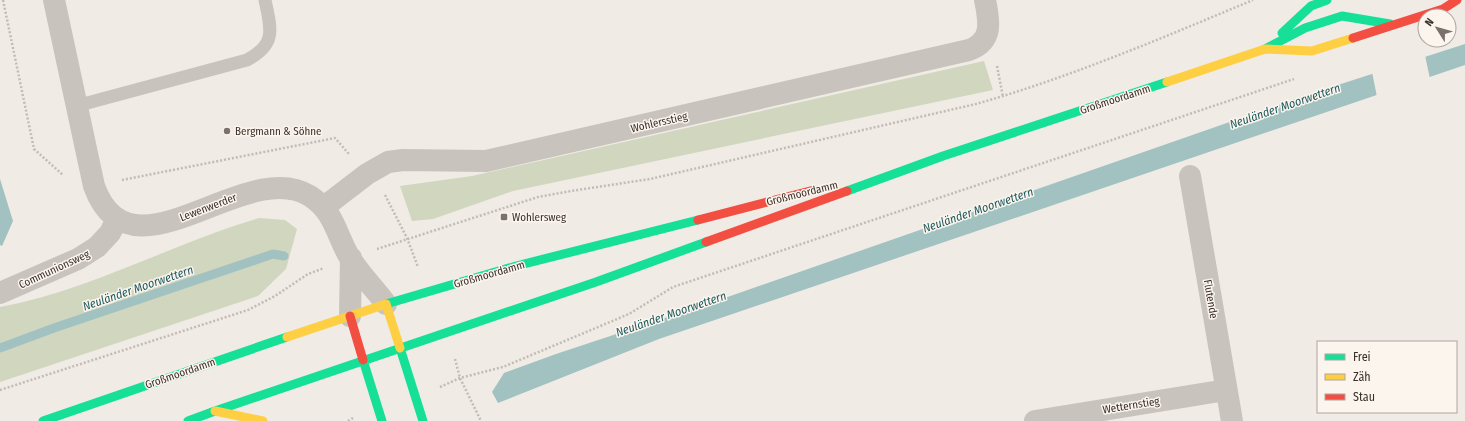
<svg xmlns="http://www.w3.org/2000/svg" width="1465" height="421" font-family="'Fira Sans Condensed',sans-serif">
  <style>
    .green { fill: #d1d6bf }
    .water { fill: #a1c2c1 }
    .pier { fill: #f0ebe5 }
    .lines { fill: none; stroke-linecap: round; stroke-linejoin: round }
    .stream { stroke: #a1c2c1; stroke-width: 9 }
    .path { stroke: #c2bbb6; stroke-width: 2.5; stroke-dasharray: 2 2; stroke-linecap: butt }
    .lane { stroke: #c9c3be; stroke-width: 13 }
    .street { stroke: #c9c3be; stroke-width: 22 }
    .fast { stroke: #16e098; stroke-width: 9 }
    .slow { stroke: #ffcf43; stroke-width: 9 }
    .jam { stroke: #f24e42; stroke-width: 9 }
    .poi-dot { fill: #7a716c; stroke: #fbf5ee; stroke-width: 1.5 }
    .labels { text-anchor: middle; stroke-width: 3; stroke-linejoin: round; paint-order: stroke }
    .street-label { font-size: 11px; fill: #3b302b; stroke: #fbf5ee }
    .poi-label { font-size: 11px; fill: #3b302b; stroke: #fbf5ee; text-anchor: start }
    .water-label { font-size: 12px; font-style: italic; fill: #1f5a5e; stroke: #fbf5ee }
  </style>
  <rect width="100%" height="100%" fill="#f0ebe5"/>
  <path class="green" d="M984,61L993,90L513,191L433,219L412,221L400,186L472,176Z
    M259,218L285,220L297,229L286,269L258,296L0,382V307C89,291 173,243 259,218Z"/>
  <path class="water" d="M1465,44V65L659,339L498,403L492,392L504,373L556,354L719,300L1313,93Z
    M0,179L13,221L2,246L0,245Z"/>
  <path class="pier" d="M1425,55L1430,79L1377,97L1372,72Z"/>
  <g class="lines">
    <path class="stream" d="M0,348L54,328L273,254L284,256"/>
    <path class="path" d="M3,0L34,149L63,175
      M997,66L1003,97
      M122,180L335,138L349,154
      M385,195L407,238L418,267
      M377,249L538,197L571,191L650,179L976,104C1071,77 1162,38 1253,0
      M455,359L460,378L481,421
      M440,387L460,378L503,367L629,314L673,287L1294,79
      M0,390L248,310L275,296L308,274L324,268
      M348,421L353,418"/>
    <path class="lane" d="M76,106L247,60C277,44 271,29 265,0"/>
    <path class="street" d="M54,0L94,186C131,288 245,155 310,196C335,212 336,235 350,258C360,274 375,289 386,304
      M1190,176L1232,421
      M324,207L367,174L388,162L403,160L486,161L969,50C994,41 989,20 985,0
      M0,293L78,259L97,247L110,233L117,219
      M350,316L351,258
      M1035,421L1226,390"/>
    <path class="fast" d="M1282,33L1311,6L1327,0
      M1265,49L1305,28L1342,16L1390,24
      M847,191L943,156L1167,82
      M386,304L516,266L698,220
      M400,348L423,421
      M363,360L382,421
      M215,411L596,282L706,242
      M43,421L287,337
      M188,421L215,411"/>
    <path class="slow" d="M1167,82L1265,49L1312,51L1353,38
      M287,337L386,304L400,348
      M215,411L263,421"/>
    <path class="jam" d="M1353,38L1443,9L1457,0
      M698,220L814,190
      M706,242L847,191
      M350,316L363,360"/>
  </g>
  <g class="poi-dot">
    <circle cx="227" cy="131" r="4"/>
    <rect x="500" y="213" width="8" height="8" rx="2"/>
  </g>
  <g class="labels">
    <g class="street-label">
      <text transform="translate(1115 99) rotate(-18)" y="4">Großmoordamm</text>
      <text transform="translate(659 122) rotate(-13)" y="4">Wohlersstieg</text>
      <text transform="translate(802 193) rotate(-14)" y="4">Großmoordamm</text>
      <text transform="translate(208 207) rotate(-21)" y="4">Lewenwerder</text>
      <text transform="translate(54 269) rotate(-25)" y="4">Communionsweg</text>
      <text transform="translate(489 274) rotate(-16)" y="4">Großmoordamm</text>
      <text transform="translate(1211 299) rotate(80)" y="4">Flutende</text>
      <text transform="translate(180 373) rotate(-19)" y="4">Großmoordamm</text>
      <text transform="translate(1131 405) rotate(-9)" y="4">Wetternstieg</text>
    </g>
    <g class="poi-label">
      <text x="235" y="135">Bergmann &amp; Söhne</text>
      <text x="512" y="221">Wohlersweg</text>
    </g>
    <g class="water-label">
      <text transform="translate(1285 106) rotate(-19)" y="4">Neuländer Moorwettern</text>
      <text transform="translate(978 210) rotate(-19)" y="4">Neuländer Moorwettern</text>
      <text transform="translate(138 288) rotate(-19)" y="4">Neuländer Moorwettern</text>
      <text transform="translate(671 314) rotate(-19)" y="4">Neuländer Moorwettern</text>
    </g>
  </g>
  <rect x="1317" y="341" width="140" height="72" fill="#fbf5ee" stroke="#aea6a0"/>
  <rect x="1325" y="354" width="20" height="6" fill="#16e098" stroke="#aea6a0"/>
  <text x="1353" y="361" font-size="12" fill="#3b302b">Frei</text>
  <rect x="1325" y="374" width="20" height="6" fill="#ffcf43" stroke="#aea6a0"/>
  <text x="1353" y="381" font-size="12" fill="#3b302b">Zäh</text>
  <rect x="1325" y="394" width="20" height="6" fill="#f24e42" stroke="#aea6a0"/>
  <text x="1353" y="401" font-size="12" fill="#3b302b">Stau</text>
  <g transform="translate(1437 28) rotate(307)"><circle r="19" fill="#fbf5ee" stroke="#aea6a0"/>
  <path d="M0-3L7 15L0 10L-7 15Z" fill="#7a716c"/>
  <text y="-6" font-size="11" font-weight="bold" text-anchor="middle" fill="#3b302b">N</text>
  </g>
</svg>
